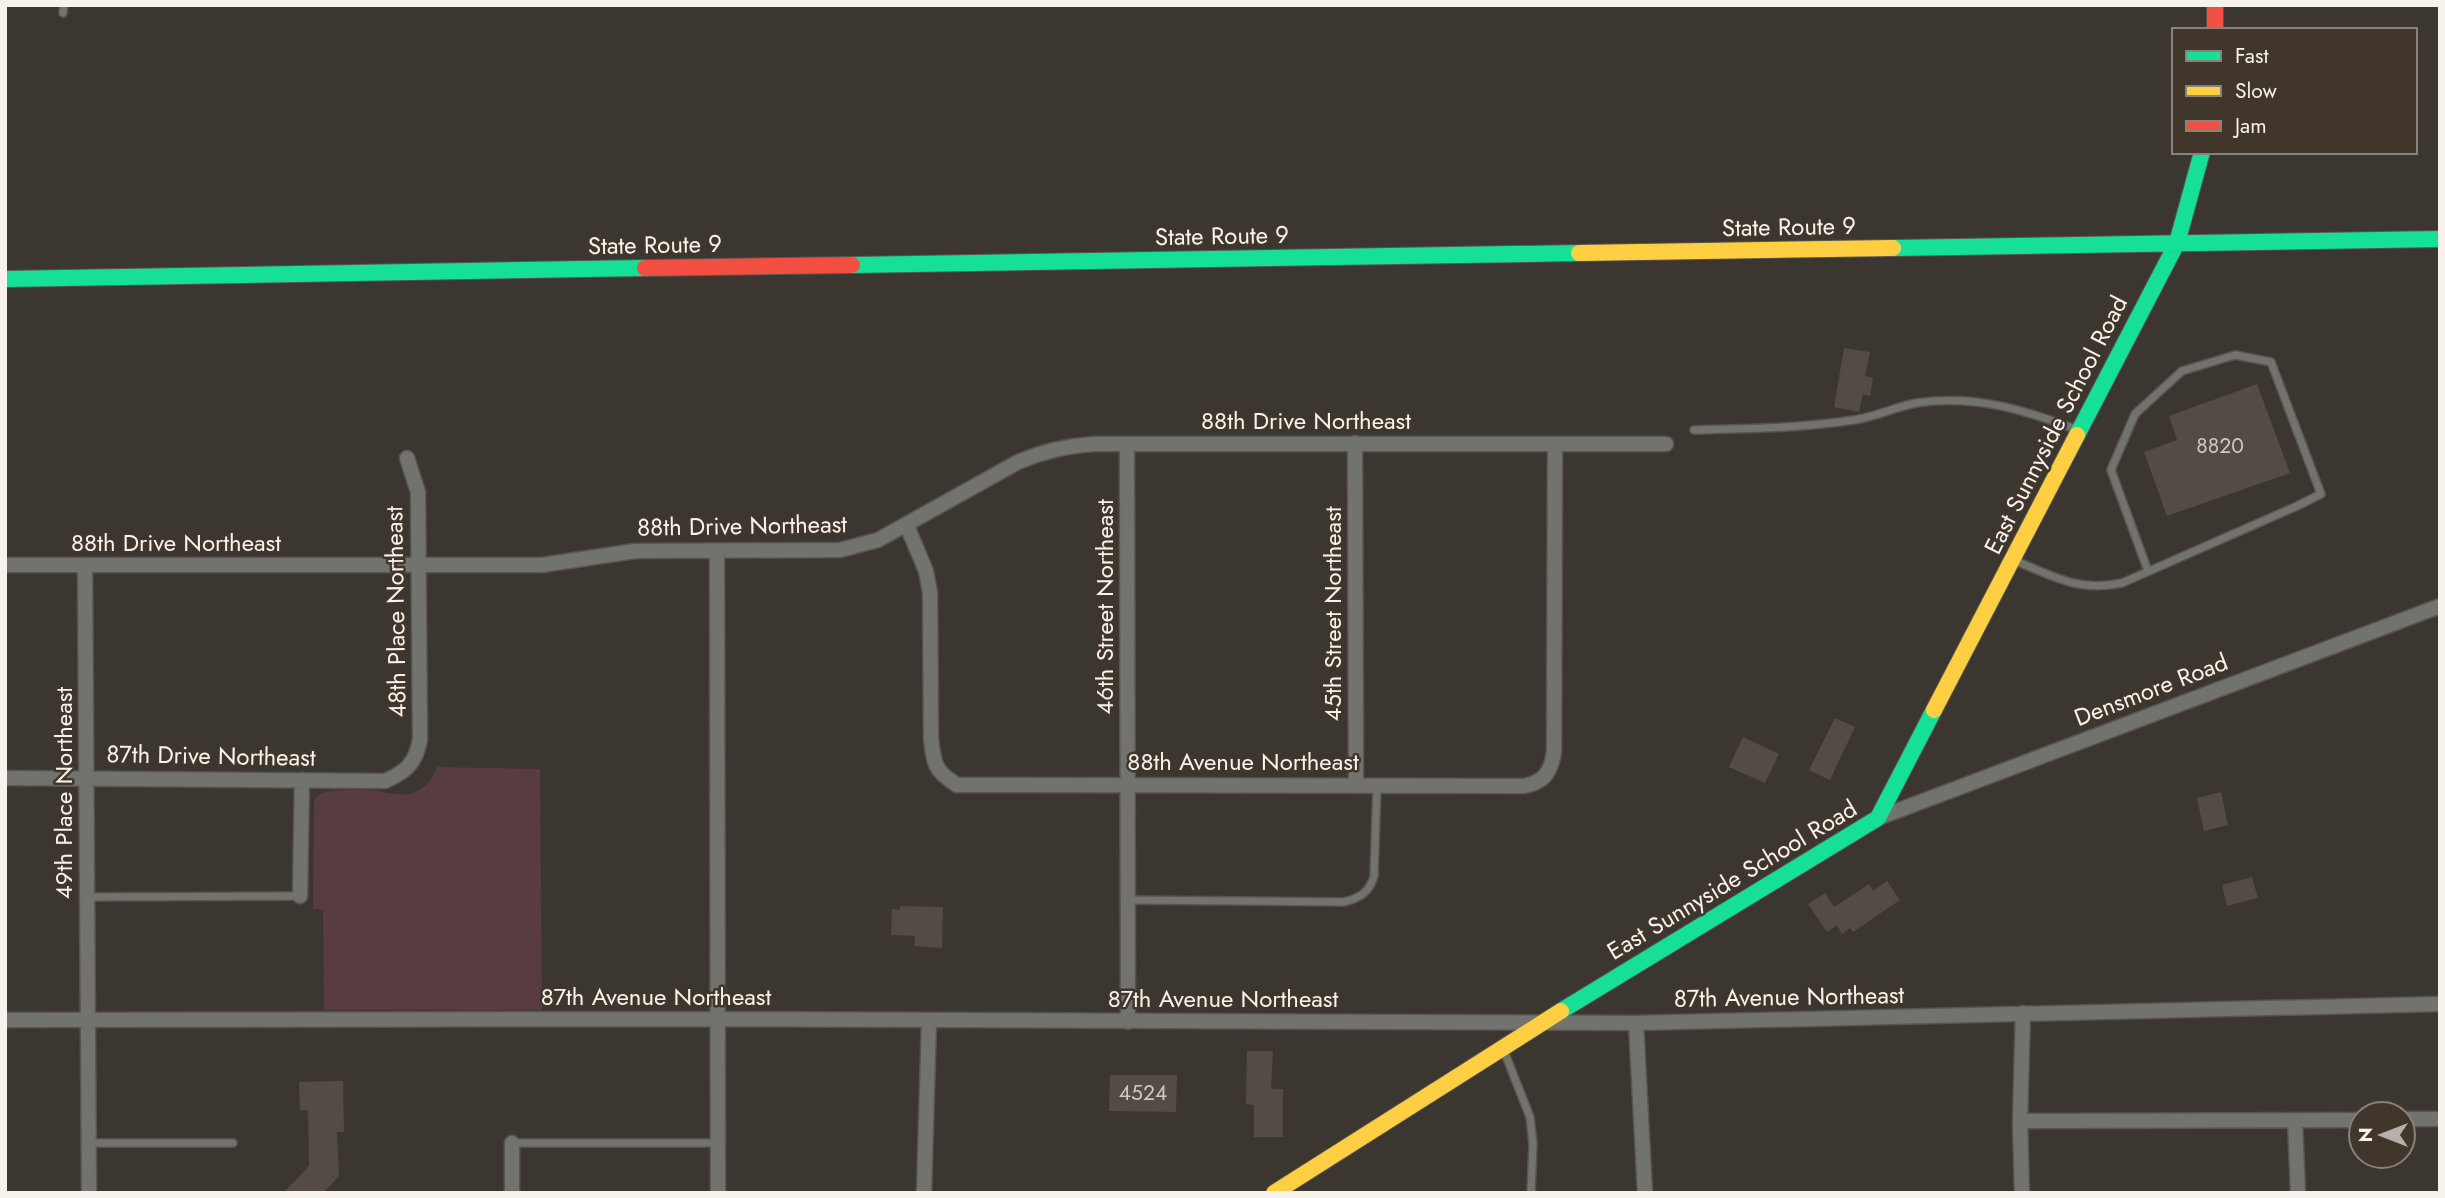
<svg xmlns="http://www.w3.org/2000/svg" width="2445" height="1198" font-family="Jost,sans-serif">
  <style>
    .green { fill: #593c42 }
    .building { fill: #544a46 }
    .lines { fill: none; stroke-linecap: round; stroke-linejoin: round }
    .lane-casing { stroke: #59544f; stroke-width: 10 }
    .street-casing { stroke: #59544f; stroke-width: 17 }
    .fast-casing { stroke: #59544f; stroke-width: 18 }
    .slow-casing { stroke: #59544f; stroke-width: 18 }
    .jam-casing { stroke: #59544f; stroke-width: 18 }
    .lane { stroke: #72726f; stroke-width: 7 }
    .street { stroke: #72726f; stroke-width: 14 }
    .fast { stroke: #16e098; stroke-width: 16 }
    .slow { stroke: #ffcf43; stroke-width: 16 }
    .jam { stroke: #f24e42; stroke-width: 16 }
    .labels { text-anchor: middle; stroke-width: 5; stroke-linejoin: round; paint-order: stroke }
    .number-label { font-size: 21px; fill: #cfc8c2 }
    .street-label { font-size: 24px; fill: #f8f2ec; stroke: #40362c }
  </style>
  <rect width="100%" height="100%" fill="#3c3630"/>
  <path class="green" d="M437,767L540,769L542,1010H324L323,910L313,909L314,800C317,797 318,795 322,793C331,789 368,789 378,791C407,798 424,797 437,767Z"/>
  <path class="building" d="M1844,348L1870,352L1865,376L1873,378L1870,396L1863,394L1859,412L1834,407Z
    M2257,384L2290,473L2167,516L2144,452L2177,440L2169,416Z
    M1835,718L1855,727L1830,780L1809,770Z
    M1743,737L1779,754L1765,783L1729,767Z
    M2221,792L2228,825L2204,831L2197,798Z
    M2252,877L2258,898L2227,906L2222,885Z
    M1887,881L1900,900L1853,932L1850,928L1842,934L1837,925L1827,932L1808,904L1825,893L1834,907L1869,884L1873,891Z
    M900,906L943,907L942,948L914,946L915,936L891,935L892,909L900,910Z
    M1247,1051H1273L1271,1089H1283V1137H1254V1105L1246,1104Z
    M1110,1075H1177L1176,1112L1109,1111Z
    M343,1081L344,1132H337L339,1176L323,1193H283L309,1166L308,1110H300L299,1082Z"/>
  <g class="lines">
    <defs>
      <path id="lane" d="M63,13L64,5
        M1694,430C1747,429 1801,428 1854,420C1875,417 1895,407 1916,403C1974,394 2025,410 2078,430
        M2016,561C2055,577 2078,592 2122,583L2297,506L2321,494L2271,362L2235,355L2182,371L2135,414L2111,470L2148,571
        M88,897L300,896
        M1128,900L1343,902C1359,899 1370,892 1374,876L1377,785
        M1504,1051L1530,1117L1533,1144L1531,1193
        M89,1143H233
        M512,1143H717"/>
      <path id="street" d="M1355,443L1356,785
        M1127,445L1128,1022
        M907,526L926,571L930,593L931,739C934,765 935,771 957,785L1523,786C1543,783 1551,773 1554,752L1555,444
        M717,551L718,1193
        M5,565H542L635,551L840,550L878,540L1018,462C1043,451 1066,446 1093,444H1666
        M85,565L89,1193
        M5,778L385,781C406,772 416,763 420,739L418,492L407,458
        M1878,818L2440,606
        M300,896L302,780
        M5,1020L718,1019L1636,1023L2440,1004
        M1636,1023L1645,1193
        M2403,1119H2440
        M2020,1121L2361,1120
        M2295,1121L2298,1193
        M512,1143V1193
        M924,1193L929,1021
        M2022,1193L2020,1121L2023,1013"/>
      <path id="fast" d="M1893,248L2440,239
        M852,265L1579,253
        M5,279L645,268
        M2077,435L2177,243L2202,152
        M1561,1011L1878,818L1934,710"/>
      <path id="slow" d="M1579,253L1893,248
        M1934,710L2077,435
        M1274,1193L1561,1011"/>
      <path id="jam" d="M2215,5V30
        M645,268L852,265"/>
    </defs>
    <use href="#lane" class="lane-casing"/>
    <use href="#street" class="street-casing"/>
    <use href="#fast" class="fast-casing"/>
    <use href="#slow" class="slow-casing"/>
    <use href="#jam" class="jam-casing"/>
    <use href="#lane" class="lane"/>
    <use href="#street" class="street"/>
    <use href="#fast" class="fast"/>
    <use href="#slow" class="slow"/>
    <use href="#jam" class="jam"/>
  </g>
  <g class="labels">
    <g class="number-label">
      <text x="2220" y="453">8820</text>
      <text x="1143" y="1100">4524</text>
    </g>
    <g class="street-label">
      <text transform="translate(1789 227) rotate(-1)" y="8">State Route 9</text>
      <text transform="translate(1222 236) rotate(-1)" y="8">State Route 9</text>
      <text transform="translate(655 245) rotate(-1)" y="8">State Route 9</text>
      <text x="1306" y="429">88th Drive Northeast</text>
      <text transform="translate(2056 425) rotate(-63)" y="8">East Sunnyside School Road</text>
      <text transform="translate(742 526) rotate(-1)" y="8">88th Drive Northeast</text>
      <text x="176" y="551">88th Drive Northeast</text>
      <text transform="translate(1105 607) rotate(-90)" y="8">46th Street Northeast</text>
      <text transform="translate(396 612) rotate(-91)" y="8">48th Place Northeast</text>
      <text transform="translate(1333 614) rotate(-90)" y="8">45th Street Northeast</text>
      <text transform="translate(2151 690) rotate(-21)" y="8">Densmore Road</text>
      <text transform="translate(211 756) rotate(1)" y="8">87th Drive Northeast</text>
      <text x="1243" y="770">88th Avenue Northeast</text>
      <text transform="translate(64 793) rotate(-90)" y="8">49th Place Northeast</text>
      <text transform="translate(1732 880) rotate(-31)" y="8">East Sunnyside School Road</text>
      <text x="656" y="1005">87th Avenue Northeast</text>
      <text transform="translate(1789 997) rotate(-1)" y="8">87th Avenue Northeast</text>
      <text x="1223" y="1007">87th Avenue Northeast</text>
    </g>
  </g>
  <rect width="2445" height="1198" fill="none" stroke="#f8f2ec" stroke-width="14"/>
  <rect x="2172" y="28" width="245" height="126" fill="#40362c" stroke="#8a8179" stroke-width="2"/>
  <rect x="2186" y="51" width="35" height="10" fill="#16e098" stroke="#8a8179" stroke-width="2"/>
  <text x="2235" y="63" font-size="21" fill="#f8f2ec">Fast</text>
  <rect x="2186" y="86" width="35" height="10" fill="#ffcf43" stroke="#8a8179" stroke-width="2"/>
  <text x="2235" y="98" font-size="21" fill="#f8f2ec">Slow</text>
  <rect x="2186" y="121" width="35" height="10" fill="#f24e42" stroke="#8a8179" stroke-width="2"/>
  <text x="2235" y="133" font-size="21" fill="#f8f2ec">Jam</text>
  <g transform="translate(2382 1135) rotate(270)"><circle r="33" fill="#40362c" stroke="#8a8179" stroke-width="2"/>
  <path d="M0-5L12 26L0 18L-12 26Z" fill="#b6b0aa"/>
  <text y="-10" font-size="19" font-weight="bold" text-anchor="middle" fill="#f8f2ec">N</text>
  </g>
</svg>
